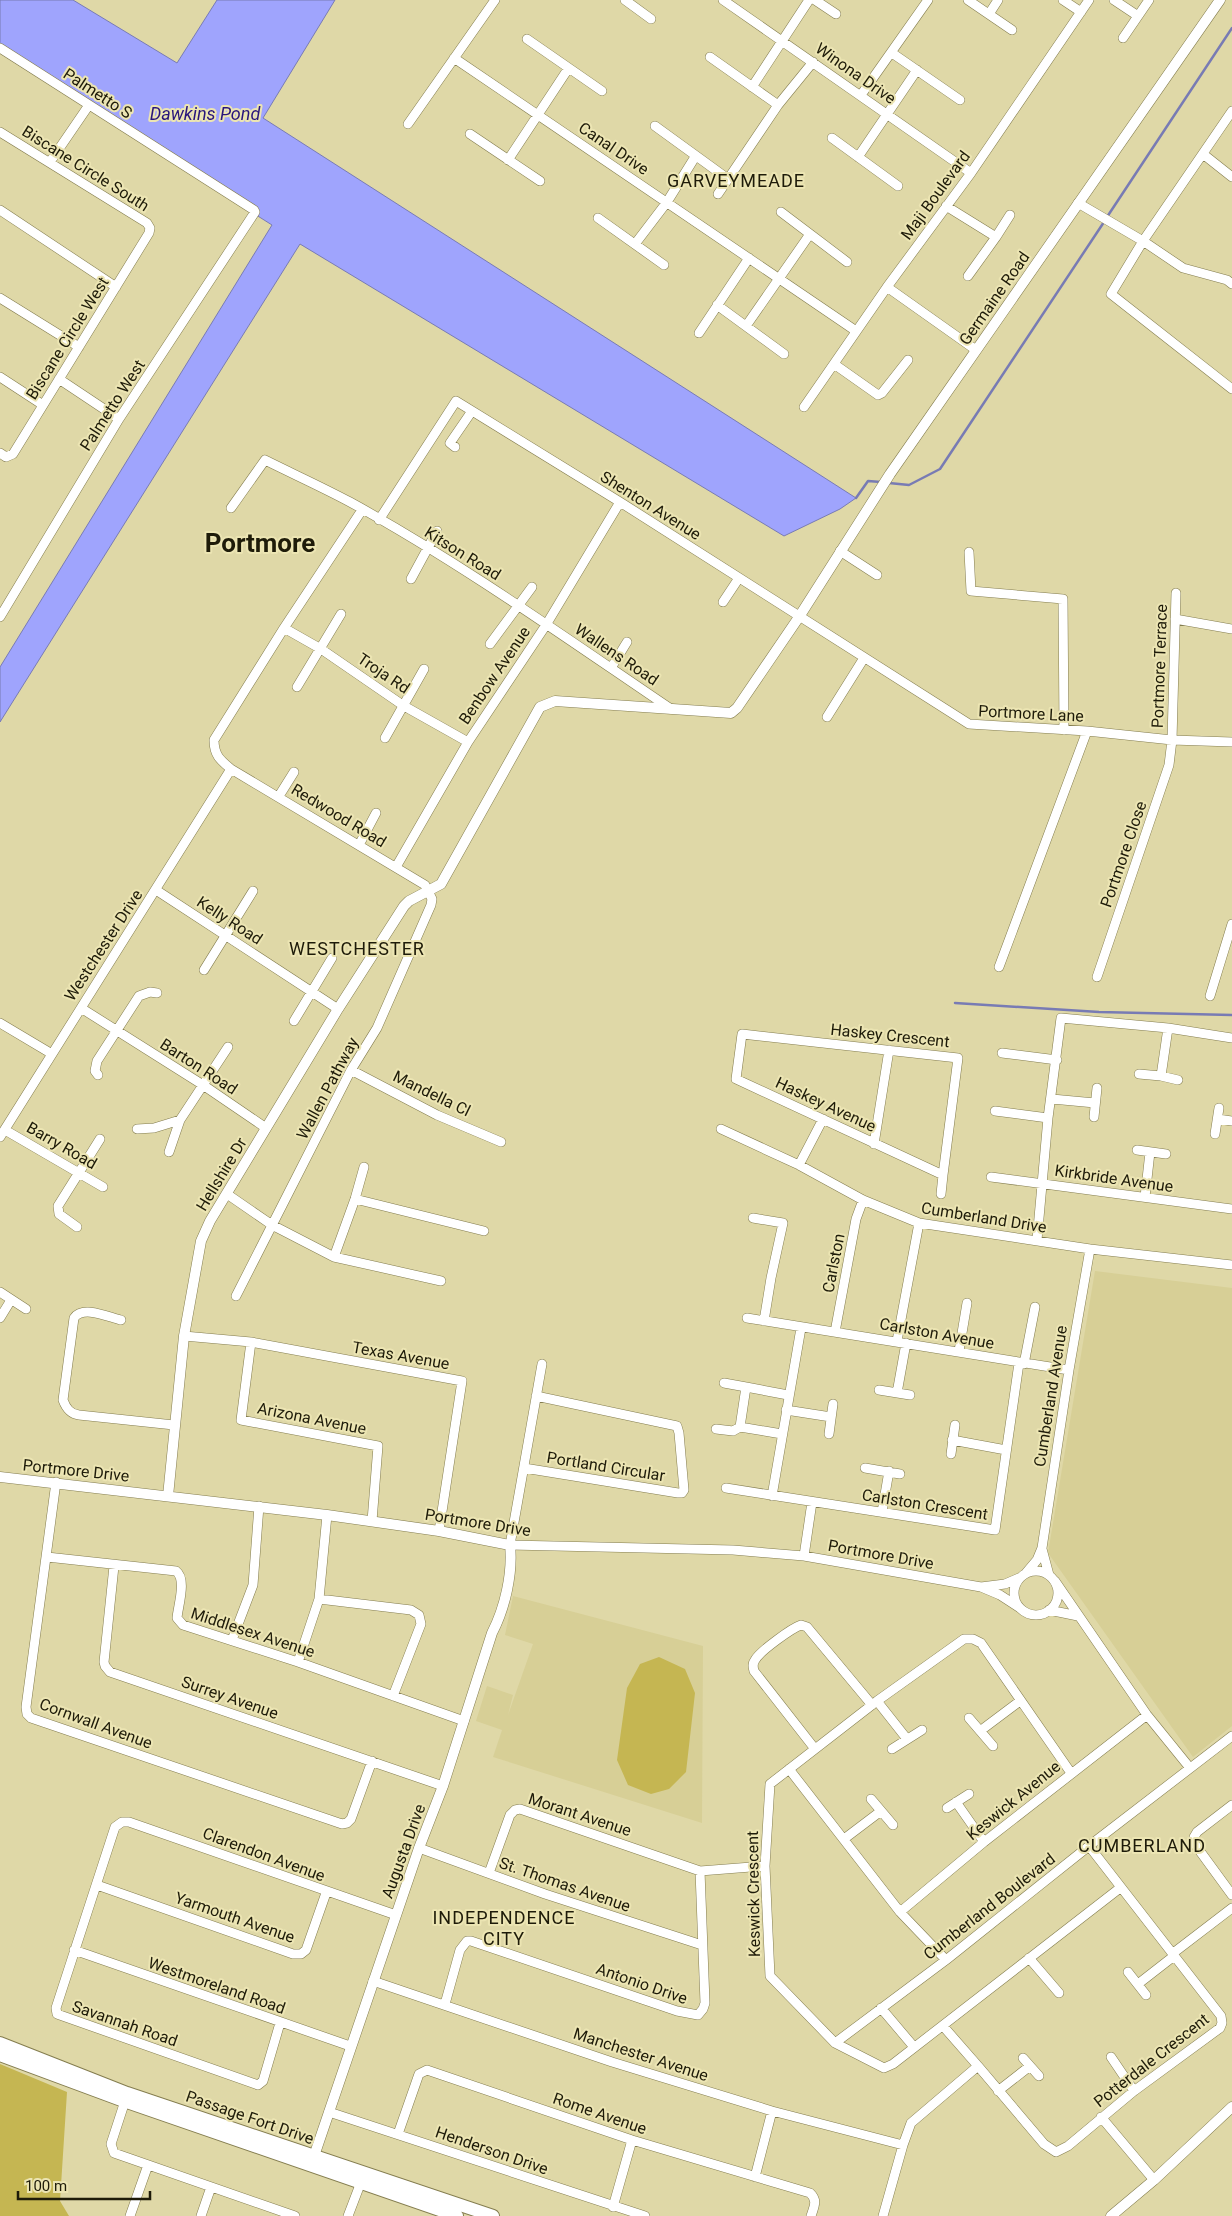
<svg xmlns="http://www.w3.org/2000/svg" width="1232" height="2216" font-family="Roboto,sans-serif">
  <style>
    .built { fill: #d7cf96 }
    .green { fill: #c5b652 }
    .water { fill: #9fa4fd; stroke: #787bb4 }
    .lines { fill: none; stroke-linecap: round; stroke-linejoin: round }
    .stream { stroke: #787bb4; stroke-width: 2.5 }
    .minor-casing { stroke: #847d4f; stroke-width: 10 }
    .tertiary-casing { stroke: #847d4f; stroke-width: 11 }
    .secondary-casing { stroke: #847d4f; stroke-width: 14 }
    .minor { stroke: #fff; stroke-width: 9 }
    .tertiary { stroke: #fff; stroke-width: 10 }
    .secondary { stroke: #fff; stroke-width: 12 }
    .labels { text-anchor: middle; stroke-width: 4; stroke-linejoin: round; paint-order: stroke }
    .street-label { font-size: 16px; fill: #1e1b09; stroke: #ece5b3 }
    .water-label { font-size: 18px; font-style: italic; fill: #28157b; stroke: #ece5b3 }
    .neighbourhood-label { font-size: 18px; letter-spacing: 1px; fill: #1e1b09; stroke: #ece5b3 }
    .town-label { font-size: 26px; font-weight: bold; fill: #1e1b09; stroke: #ece5b3 }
  </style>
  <rect width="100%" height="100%" fill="#dfd8a7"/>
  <path class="built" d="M1095,1271L1232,1288V1726L1193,1757L1048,1553Z
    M513,1596L703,1646L702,1823L493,1757L502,1730L476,1721L487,1686L513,1695L508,1715L533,1644L505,1635Z"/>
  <path class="green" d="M659,1657L685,1669L695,1693L686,1772L669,1789L651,1794L628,1785L617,1760L627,1688L640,1664Z
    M0,2064L67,2092L60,2201L69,2216H0Z"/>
  <path class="water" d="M0,0H73L177,63L217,0H335L263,118L856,498L840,509L784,536L300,244L0,722V667L272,225L0,53Z"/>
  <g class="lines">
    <path class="stream" d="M1107,217L1232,28
      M889,483L909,485L940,469L1104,222
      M856,498L868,481L881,482
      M955,1003L1099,1012L1232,1015"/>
    <defs>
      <path id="minor" d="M625,0L651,19
        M723,0L971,173
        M815,0L836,14
        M968,0L1012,30
        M1063,0L1081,12
        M1114,0L1138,16
        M989,14L998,0
        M1123,38L1149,0
        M527,39L602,91
        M0,48L254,210L255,212L119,419L0,617
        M892,53L960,100
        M710,57L778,105
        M454,58L856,331
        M752,87L809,0
        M861,95L928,0
        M1232,111L1143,241L1111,294L1232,389
        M408,124L495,0
        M655,126L728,179
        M0,132L147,223L150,228L149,233L13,454L6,457L0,453
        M470,134L540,181
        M832,138L898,186
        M1203,154L1232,177
        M858,157L917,70
        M508,160L568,69
        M50,162L89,105
        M718,194L778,105L813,62
        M1078,203L1143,241L1183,268L1227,280L1232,284
        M946,206L996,237L968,276
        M0,210L116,287
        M781,212L847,262
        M598,218L664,265
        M996,237L1010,215
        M635,244L667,202L695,157
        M887,287L976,350
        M0,298L79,347
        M717,305L784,354
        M746,326L810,234
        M699,333L749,258
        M834,364L878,395L882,393L908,360
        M0,377L43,405
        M59,379L119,419
        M804,407L887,287L971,173L1089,0
        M455,447L450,443L472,411
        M231,508L265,460C293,474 322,487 350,502C461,563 566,638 671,709
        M379,520L456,401L620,502L969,724L1087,731L1172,740L1232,742
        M840,551L877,575
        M969,552L971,591L1063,599L1064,730
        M411,579L437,531
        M723,602L739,578
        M1175,619L1232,629
        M284,628L321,649L404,706L468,742
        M490,644L532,587
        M611,668L627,642
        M297,687L341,614
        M827,717L864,658
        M385,738L424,669
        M279,796L294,772
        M359,845L376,813
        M396,867L468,742L546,625L620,502
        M156,890L338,1009
        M999,967L1087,731
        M204,970L253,891
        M1097,977L1169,765L1172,740L1176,593
        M1210,996L1232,924
        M81,1008L203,1085L266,1128
        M294,1021L332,958
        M0,1023L52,1054
        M1002,1053L1057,1060
        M351,1070L437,1115L501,1142
        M1139,1074L1161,1076L1178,1080
        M98,1075L95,1071L97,1061L139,996L150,992L157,993
        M1161,1076L1168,1028
        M1052,1099L1095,1103
        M995,1111L1048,1118
        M1094,1117L1097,1088
        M1218,1119L1232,1121
        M137,1129L154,1128L180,1120
        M721,1129L799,1165L863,1200L919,1223L1090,1249L1232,1265
        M5,1130L103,1187
        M1215,1134L1219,1108
        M0,1137L231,769
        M874,1144L889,1050
        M1137,1150L1166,1154
        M169,1152L180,1120L228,1047
        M799,1165L823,1119
        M991,1177L1232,1209
        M227,1194L272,1225L334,1257L441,1281
        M941,1194L943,1175L958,1058L742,1034L736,1079L943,1175
        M1145,1197L1150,1152
        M355,1199L484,1231
        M753,1218L783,1223L771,1278L764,1321
        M77,1227L59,1214L58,1206L100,1139
        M1037,1240L1048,1118L1061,1018L1168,1028L1232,1038
        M334,1257L355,1199L364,1167
        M0,1292L26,1309
        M236,1296L351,1070L377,1028L431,905L432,899L425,885L231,769C220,760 214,755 214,740L284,628L362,510
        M0,1318L11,1300
        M747,1318L1069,1370
        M121,1320C108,1317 83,1305 74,1318L63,1400C66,1408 70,1414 79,1415L174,1425
        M835,1332L856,1219L863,1200
        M184,1336L251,1342L462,1381L439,1531
        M897,1341L919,1223
        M251,1342L241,1420L378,1446L372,1521
        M959,1351L967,1303
        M542,1364L510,1545L733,1550L804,1556L981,1587L1000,1595L1020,1608
        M1024,1364L1035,1307
        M724,1383L746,1387
        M879,1390L910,1395
        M897,1393L906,1343
        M786,1410L831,1417
        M716,1429L733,1431L740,1427
        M782,1434L740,1427L746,1387L788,1395
        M829,1434L833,1404
        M952,1440L1006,1450
        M951,1454L955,1425
        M524,1468L678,1493H682L684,1490L679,1433L677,1426L536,1396
        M865,1468L900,1474
        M56,1482L26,1707L27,1714L31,1718L342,1824L347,1823L351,1819L372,1761
        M726,1488L995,1530L1019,1363
        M772,1496L801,1328
        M882,1512L889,1471
        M1042,1549L1049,1575
        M804,1556L812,1502
        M47,1557L176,1571C187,1579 178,1606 177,1618L183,1625L298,1662L464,1721
        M114,1566L104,1662L105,1666L110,1672L443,1786
        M1014 1593a22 22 0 1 1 44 0a22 22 0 1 1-44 0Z
        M1026,1573L1037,1560L1042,1548L1069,1370L1090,1249
        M1055,1581L1147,1715L1190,1768
        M981,1587L1005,1584L1019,1578
        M319,1599L411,1610L419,1615L421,1624L393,1696
        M1049,1610L1078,1616
        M232,1640L253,1585L259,1506
        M298,1662L319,1599L327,1515
        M877,1701L907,1739
        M969,1718L993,1746
        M980,1731L1020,1701
        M815,1749L754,1671C753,1667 752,1664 755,1660C760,1651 792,1628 801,1625L807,1627L872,1705
        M892,1749L922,1730
        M789,1769L900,1912L946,1960
        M1071,1773L981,1643L973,1639H964L877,1701L770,1784L765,1866L770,1976L835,2043L884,2068L893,2064L1120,1888
        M871,1799L893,1825
        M956,1802L984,1842
        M1232,1805L1197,1832L1194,1837V1843L1232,1895
        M947,1808L969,1794
        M844,1839L881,1811
        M419,1848L545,1894L702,1945
        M489,1873L510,1815L515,1810L520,1809L700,1871L765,1866
        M97,1885L293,1954H301L306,1950L326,1893
        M900,1912L984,1842L1147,1715
        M74,1950L350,2046
        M1172,1954L1232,1908
        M1029,1958L1059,1993
        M1128,1972L1146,1995
        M373,1981L612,2062L772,2111L903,2145
        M1138,1984L1174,1956
        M445,2004L460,1950L467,1941H471L677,2011L698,2015L703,2009L705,2003L700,1871
        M881,2008L914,2047
        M280,2023L263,2081L258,2085L57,2014L56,2008L115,1827L122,1822H129L396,1915
        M835,2043L946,1960L1089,1846L1232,1736
        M1111,2057L1134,2091
        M1023,2058L1039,2076
        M978,2066L1044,2144L1056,2152L1068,2146L1134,2091L1220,2028L1222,2023L1221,2016L1089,1846
        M998,2091L1030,2066
        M126,2098L111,2144L114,2153L295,2216
        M329,2112L645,2216
        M1101,2117L1154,2180
        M398,2134L419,2074L427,2070L632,2140L810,2193C818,2200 814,2207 811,2216
        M755,2177L772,2111
        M613,2207L632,2140
        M130,2216L148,2165
        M201,2216L211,2187
        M348,2216L361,2182
        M883,2216L903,2145L911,2123L978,2066L943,2026"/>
      <path id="tertiary" d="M0,1477L327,1515L439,1531L510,1545C513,1573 505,1608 492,1633L443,1786L419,1848L312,2162
        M168,1496L184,1336L201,1241L210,1221L338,1009L404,906L409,901L441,884L540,707L555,701L731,713L737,708L799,617L890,474L1220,0
        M1111,2216L1154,2180L1232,2107"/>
      <path id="secondary" d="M0,2043L127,2093L493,2216
        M0,2055L124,2101L457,2216"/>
    </defs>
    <use href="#minor" class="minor-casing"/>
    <use href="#tertiary" class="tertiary-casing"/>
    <use href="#secondary" class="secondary-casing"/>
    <use href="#minor" class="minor"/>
    <use href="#tertiary" class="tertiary"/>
    <use href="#secondary" class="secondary"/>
  </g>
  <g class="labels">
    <g class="street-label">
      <text transform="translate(856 73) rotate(35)" y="6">Winona Drive</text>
      <text transform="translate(98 93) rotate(33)" y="6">Palmetto S</text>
      <text transform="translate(614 148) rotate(34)" y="6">Canal Drive</text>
      <text transform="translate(86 168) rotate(32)" y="6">Biscane Circle South</text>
      <text transform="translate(935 195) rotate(-54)" y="6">Maji Boulevard</text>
      <text transform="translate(994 298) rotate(-55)" y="6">Germaine Road</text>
      <text transform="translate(67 338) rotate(-58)" y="6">Biscane Circle West</text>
      <text transform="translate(112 405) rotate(-57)" y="6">Palmetto West</text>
      <text transform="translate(651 505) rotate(32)" y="6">Shenton Avenue</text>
      <text transform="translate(463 553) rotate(32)" y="6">Kitson Road</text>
      <text transform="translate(617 654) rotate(34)" y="6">Wallens Road</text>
      <text transform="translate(1159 666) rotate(-88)" y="6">Portmore Terrace</text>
      <text transform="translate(384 673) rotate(34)" y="6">Troja Rd</text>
      <text transform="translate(494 675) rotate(-56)" y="6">Benbow Avenue</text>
      <text transform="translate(1031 713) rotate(3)" y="6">Portmore Lane</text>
      <text transform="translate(339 815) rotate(31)" y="6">Redwood Road</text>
      <text transform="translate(1123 854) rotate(-71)" y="6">Portmore Close</text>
      <text transform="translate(230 920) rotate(33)" y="6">Kelly Road</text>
      <text transform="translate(103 945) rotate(-57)" y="6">Westchester Drive</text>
      <text transform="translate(890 1035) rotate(6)" y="6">Haskey Crescent</text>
      <text transform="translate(199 1066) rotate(33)" y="6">Barton Road</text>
      <text transform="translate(327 1088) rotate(-62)" y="6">Wallen Pathway</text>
      <text transform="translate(432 1093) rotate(26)" y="6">Mandella Cl</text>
      <text transform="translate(826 1104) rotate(25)" y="6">Haskey Avenue</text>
      <text transform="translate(62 1145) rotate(30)" y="6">Barry Road</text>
      <text transform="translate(221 1174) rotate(-59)" y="6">Hellshire Dr</text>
      <text transform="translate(1114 1178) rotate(8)" y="6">Kirkbride Avenue</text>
      <text transform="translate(984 1217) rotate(9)" y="6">Cumberland Drive</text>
      <text transform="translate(833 1263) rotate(-79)" y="6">Carlston</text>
      <text transform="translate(937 1333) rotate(10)" y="6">Carlston Avenue</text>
      <text transform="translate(401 1355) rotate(10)" y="6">Texas Avenue</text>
      <text transform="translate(1050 1396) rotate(-81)" y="6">Cumberland Avenue</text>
      <text transform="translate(312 1418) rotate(11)" y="6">Arizona Avenue</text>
      <text transform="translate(606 1466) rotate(9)" y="6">Portland Circular</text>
      <text transform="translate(76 1470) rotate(6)" y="6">Portmore Drive</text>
      <text transform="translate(925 1504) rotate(9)" y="6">Carlston Crescent</text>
      <text transform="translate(478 1522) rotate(9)" y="6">Portmore Drive</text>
      <text transform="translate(881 1554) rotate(10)" y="6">Portmore Drive</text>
      <text transform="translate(253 1632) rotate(18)" y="6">Middlesex Avenue</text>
      <text transform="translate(230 1697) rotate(19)" y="6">Surrey Avenue</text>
      <text transform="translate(96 1723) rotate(20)" y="6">Cornwall Avenue</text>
      <text transform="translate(1013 1800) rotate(-39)" y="6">Keswick Avenue</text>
      <text transform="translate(580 1814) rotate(18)" y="6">Morant Avenue</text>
      <text transform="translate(403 1851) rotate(-70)" y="6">Augusta Drive</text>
      <text transform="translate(264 1854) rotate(20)" y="6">Clarendon Avenue</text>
      <text transform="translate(565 1884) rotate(19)" y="6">St. Thomas Avenue</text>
      <text transform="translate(753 1894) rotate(-91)" y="6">Keswick Crescent</text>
      <text transform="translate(989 1906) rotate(-38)" y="6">Cumberland Boulevard</text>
      <text transform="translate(235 1917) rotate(19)" y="6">Yarmouth Avenue</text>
      <text transform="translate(642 1983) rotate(19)" y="6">Antonio Drive</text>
      <text transform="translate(217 1985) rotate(19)" y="6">Westmoreland Road</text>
      <text transform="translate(125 2023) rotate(19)" y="6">Savannah Road</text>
      <text transform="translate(641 2054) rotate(18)" y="6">Manchester Avenue</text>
      <text transform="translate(1151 2060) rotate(-38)" y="6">Potterdale Crescent</text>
      <text transform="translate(600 2113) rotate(19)" y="6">Rome Avenue</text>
      <text transform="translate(250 2117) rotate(19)" y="6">Passage Fort Drive</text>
      <text transform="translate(492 2150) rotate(19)" y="6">Henderson Drive</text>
    </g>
    <g class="water-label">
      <text x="205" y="120">Dawkins Pond</text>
    </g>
    <g class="neighbourhood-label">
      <text x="736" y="187">GARVEYMEADE</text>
      <text x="357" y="955">WESTCHESTER</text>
      <text x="1142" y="1852">CUMBERLAND</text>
      <text x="504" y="1924">INDEPENDENCE<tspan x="504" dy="21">CITY</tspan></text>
    </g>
    <g class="town-label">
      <text x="260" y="552">Portmore</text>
    </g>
  </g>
  <path d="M18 2191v8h132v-8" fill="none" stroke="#1e1b09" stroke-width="2.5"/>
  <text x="25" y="2191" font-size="15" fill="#1e1b09" stroke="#ece5b3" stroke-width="4" paint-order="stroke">100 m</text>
</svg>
